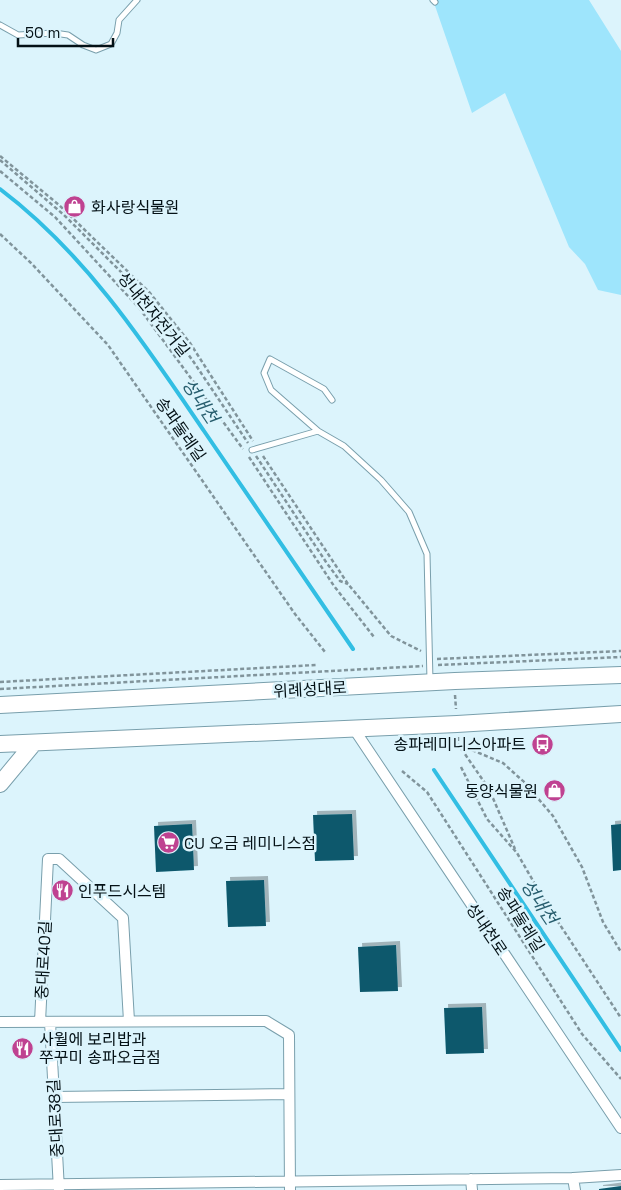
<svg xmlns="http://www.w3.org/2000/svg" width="621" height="1190" font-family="'Space Grotesk','Noto Sans KR',sans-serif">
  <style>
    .green { fill: #9ee5fc }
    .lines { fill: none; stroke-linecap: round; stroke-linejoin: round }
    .stream { stroke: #32bee3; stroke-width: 4 }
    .building { fill: #0a586c; filter: url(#shadow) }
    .lane-casing { stroke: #799fac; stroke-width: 7 }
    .street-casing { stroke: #799fac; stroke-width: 12 }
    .primary-casing { stroke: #799fac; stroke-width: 18 }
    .path { stroke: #81949b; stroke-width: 2.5; stroke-dasharray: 4 2.5; stroke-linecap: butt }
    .lane { stroke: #fff; stroke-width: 5 }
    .street { stroke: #fff; stroke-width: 10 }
    .primary { stroke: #fff; stroke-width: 16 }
    .labels { text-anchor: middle; stroke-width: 5; stroke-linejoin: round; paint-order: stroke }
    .poi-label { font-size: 16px; fill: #041116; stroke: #dcf4fc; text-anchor: start }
    .street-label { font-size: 16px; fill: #041116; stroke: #dcf4fc }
    .water-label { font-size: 18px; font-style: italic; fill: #285e6e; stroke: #dcf4fc }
  </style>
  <defs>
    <filter id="shadow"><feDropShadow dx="4" dy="-4" stdDeviation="0" flood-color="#0004"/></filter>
  </defs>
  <rect width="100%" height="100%" fill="#dcf4fc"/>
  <path class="green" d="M433,0H589L621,51V295L598,290L585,264L569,247L505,93L472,113Z"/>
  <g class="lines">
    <path class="stream" d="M0,189C85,253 145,344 204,431C253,503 303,576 353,649
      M434,770L621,1050"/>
  </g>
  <path class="building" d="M352,814L354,860L315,861L313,815Z
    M192,824L194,870L156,872L154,826Z
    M621,824V870L613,871L611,825Z
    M264,880L266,926L228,927L226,881Z
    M396,945L398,991L360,992L358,947Z
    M482,1007L484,1053L446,1054L444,1008Z
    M621,1186V1190H599V1189Z"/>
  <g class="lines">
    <defs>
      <path id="lane" d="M433,0L435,2
        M0,25L18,35L54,33L68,35L83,45L96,50L111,44L117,33L119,20L137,0
        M332,400L324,389L270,359L264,373L271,390L318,431L344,446L381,480L409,512L427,554L430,681
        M252,450L318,431"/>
      <path id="street" d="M354,729L621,1128
        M0,1022L266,1021L289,1035L290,1190
        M40,1022L48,859H59L123,918L129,1021
        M50,1022L59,1190
        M54,1097L289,1094
        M573,1178L575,1190
        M471,1179L472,1190
        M0,1185L573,1178L621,1175"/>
      <path id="primary" d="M0,705L455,681L621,675
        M0,744L457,724L621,714
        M0,784L34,743"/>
    </defs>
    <use href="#lane" class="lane-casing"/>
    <use href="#street" class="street-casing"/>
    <use href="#primary" class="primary-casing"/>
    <path class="path" d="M0,156L59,205L150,293L190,343L253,441
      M0,160L64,215L149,300L193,361L248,443
      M0,171L55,217L140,309L243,449
      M0,234L31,263L108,345L295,614L325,652
      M256,456L326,562L340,581L348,584
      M263,456L348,584L391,636L421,651
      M249,457L334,586L374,637
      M437,659L621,651
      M438,665L621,657
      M0,682L316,665
      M0,689L423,666
      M455,695L456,709
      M458,737V744L489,789L515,849
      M472,750L503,763L524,782L553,816L582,867L603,922L621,952
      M461,767L487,819L517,853L547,905L621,1018
      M402,771L427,792L582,1034L621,1079"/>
    <use href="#lane" class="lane"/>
    <use href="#street" class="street"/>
    <use href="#primary" class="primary"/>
  </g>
  <defs>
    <symbol id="shop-disc" viewBox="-11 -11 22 22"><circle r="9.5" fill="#bf4291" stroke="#dcf4fc"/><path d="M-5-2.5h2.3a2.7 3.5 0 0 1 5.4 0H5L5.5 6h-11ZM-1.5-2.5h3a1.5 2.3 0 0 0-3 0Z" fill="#fff"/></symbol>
    <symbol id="bus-disc" viewBox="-11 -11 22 22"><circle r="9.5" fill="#bf4291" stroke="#dcf4fc"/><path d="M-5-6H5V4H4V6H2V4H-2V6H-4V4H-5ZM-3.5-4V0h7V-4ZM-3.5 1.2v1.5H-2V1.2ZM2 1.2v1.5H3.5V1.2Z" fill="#fff"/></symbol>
    <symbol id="supermarket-disc" viewBox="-11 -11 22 22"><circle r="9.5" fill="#bf4291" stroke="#dcf4fc"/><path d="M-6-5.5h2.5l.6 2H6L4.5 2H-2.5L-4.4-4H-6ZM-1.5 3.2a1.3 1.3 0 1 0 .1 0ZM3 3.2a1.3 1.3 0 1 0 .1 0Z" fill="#fff"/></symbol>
    <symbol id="restaurant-disc" viewBox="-11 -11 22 22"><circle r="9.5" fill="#bf4291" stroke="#dcf4fc"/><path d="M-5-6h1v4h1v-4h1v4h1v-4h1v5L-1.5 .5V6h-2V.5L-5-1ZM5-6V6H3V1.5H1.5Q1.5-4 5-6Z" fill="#fff"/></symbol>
  </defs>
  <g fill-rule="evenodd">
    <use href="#shop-disc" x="62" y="194" width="25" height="25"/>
    <use href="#bus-disc" x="530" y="732" width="25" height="25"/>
    <use href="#shop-disc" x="542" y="778" width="25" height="25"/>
    <use href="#supermarket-disc" x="156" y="830" width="25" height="25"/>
    <use href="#restaurant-disc" x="50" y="878" width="25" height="25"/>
    <use href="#restaurant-disc" x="10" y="1036" width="25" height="25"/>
  </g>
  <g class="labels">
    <g class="poi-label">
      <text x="91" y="213">화사랑식물원</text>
      <text x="526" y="750" text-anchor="end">송파레미니스아파트</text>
      <text x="538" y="797" text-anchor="end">동양식물원</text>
      <text x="184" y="849">CU 오금 레미니스점</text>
      <text x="78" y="897">인푸드시스템</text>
      <text x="39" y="1045">사월에 보리밥과<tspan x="39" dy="18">쭈꾸미 송파오금점</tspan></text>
    </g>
    <g class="street-label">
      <text transform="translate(154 314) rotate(51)" y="6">성내천자전거길</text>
      <text transform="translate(181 429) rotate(55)" y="6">송파둘레길</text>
      <text transform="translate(310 689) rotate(-3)" y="6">위례성대로</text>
      <text transform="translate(521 919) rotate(58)" y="6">송파둘레길</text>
      <text transform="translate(487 929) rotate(56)" y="6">성내천로</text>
      <text transform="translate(43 960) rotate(-87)" y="6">중대로40길</text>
      <text transform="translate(55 1118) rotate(-93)" y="6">중대로38길</text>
    </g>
    <g class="water-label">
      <text transform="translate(200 401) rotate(56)" y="6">성내천</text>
      <text transform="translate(539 902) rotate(56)" y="6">성내천</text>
    </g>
  </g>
  <path d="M18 38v8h95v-8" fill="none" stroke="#041116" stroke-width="2.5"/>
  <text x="25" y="38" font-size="15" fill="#041116" stroke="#dcf4fc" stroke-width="4" paint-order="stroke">50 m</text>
</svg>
